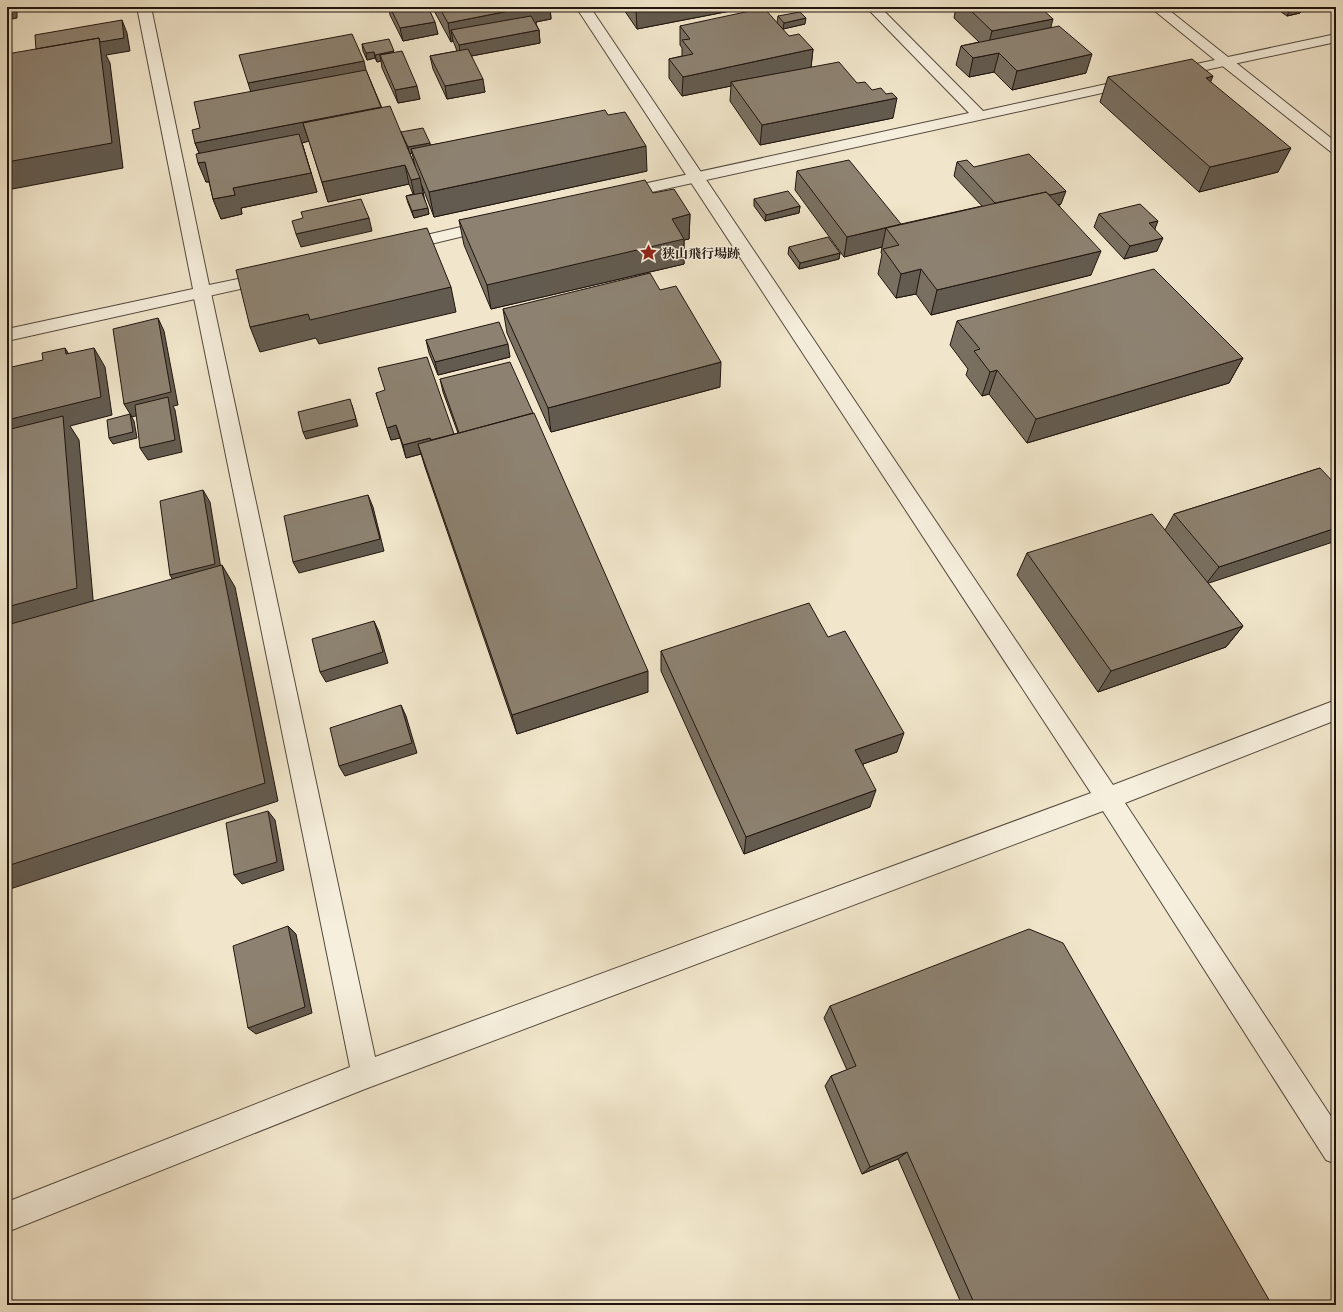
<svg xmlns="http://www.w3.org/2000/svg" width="1343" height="1312" font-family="'Gentium Book Plus','Noto Serif JP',serif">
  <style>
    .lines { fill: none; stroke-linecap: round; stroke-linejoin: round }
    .minor-casing { stroke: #54493e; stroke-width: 2 }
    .tertiary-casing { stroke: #54493e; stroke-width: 2 }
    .minor { fill: #f6efdd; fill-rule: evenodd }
    .tertiary { fill: #f6efdd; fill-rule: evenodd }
    .wall { fill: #797061; stroke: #20150f; fill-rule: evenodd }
    .shaded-wall { fill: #635b4f; stroke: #20150f }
    .building { fill: #8d8271; stroke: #20150f }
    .labels { text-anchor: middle; stroke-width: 3; stroke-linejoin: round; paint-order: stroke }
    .far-poi-label { font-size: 13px; font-weight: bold; fill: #20150f; stroke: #f6efdd; text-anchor: start }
  </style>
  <rect width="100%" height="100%" fill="#f1e6cb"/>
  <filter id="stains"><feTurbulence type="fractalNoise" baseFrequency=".005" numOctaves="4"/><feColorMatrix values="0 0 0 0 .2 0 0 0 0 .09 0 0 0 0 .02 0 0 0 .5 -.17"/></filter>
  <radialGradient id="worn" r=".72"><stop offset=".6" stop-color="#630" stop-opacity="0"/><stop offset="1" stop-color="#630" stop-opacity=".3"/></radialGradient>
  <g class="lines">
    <defs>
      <path id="minor" d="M137,7H151L209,285L267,273L273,274L275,278L273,282L267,283L7,341V329L193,289Z
        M866,7H880L983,111L1134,78L1139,79L1141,82L1139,85L1134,86L620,199L614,197L612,194L614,191L620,189L969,113Z
        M1150,7H1165L1228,57L1336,34V42L1173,77L1168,76L1166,73L1168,70L1215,60Z
        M491,220L497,222L499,225L497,228L402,251L396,250L394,246L396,242Z"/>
      <path id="tertiary" d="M576,7H590L1113,785L1336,700V720L1125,803L1336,1124V1164L1326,1160L1103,811L365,1089L7,1232V1202L350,1067L193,293L196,289L202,287L208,289L211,293L375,1057L1091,793Z
        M1225,57L1230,58L1336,142V154L1331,152L1220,64L1218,61L1220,58Z"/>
    </defs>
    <use href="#minor" class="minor-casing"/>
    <use href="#tertiary" class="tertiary-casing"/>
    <use href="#minor" class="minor"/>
    <use href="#tertiary" class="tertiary"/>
  </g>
  <path class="wall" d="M389,7H428L438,34L403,41L390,15Z
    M432,7H550L551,19L536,22V24L539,30L540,43L471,56L485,92L447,99L433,69L430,56L457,51L454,43L453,41L451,42Z
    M622,7H751L637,29Z
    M956,7H1040L1051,27L1086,73L1012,90L994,72L969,77L956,65L961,46L979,42L954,18Z
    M1248,7H1271L1253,11Z
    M1274,7H1303L1300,13L1287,16Z
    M778,16L805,24L783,29L777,23Z
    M680,26L789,36L813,49L811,67L857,83L893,118L760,145L730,101L731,86L682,96L669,78V59L682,56V48L680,45Z
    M362,44L394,52L420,99L398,103L382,68L381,61L377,62L375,58L367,60L363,51Z
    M366,70L382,108L402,136L401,132L431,145L608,115L647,171L434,217L422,186L424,197L429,214L414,218L408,203L406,196L413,194L409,184L328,202L309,141L302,143L317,192L241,208L242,214L221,219L213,199L209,182H206L199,153L195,143ZM412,153L415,166L410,154Z
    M1108,77L1211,82L1278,172L1199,192L1100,102Z
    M957,162L1061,204L1059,205L1091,275L931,315L916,294L896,298L878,274L882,254L881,253L882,247L844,257L795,190L797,171L901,224L982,206L954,176Z
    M653,193L690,214L689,239L684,240V264L491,309L464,245L459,220Z
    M754,199L800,206L799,213L765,221L754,206Z
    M1099,214L1155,229L1157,251L1124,259L1094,227Z
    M789,247L840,253L839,259L799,269L788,254Z
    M660,290L720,387L551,432L507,333L503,309Z
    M957,321L1243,358L1229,383L1027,443L989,394L982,396L966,375L968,369L950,345Z
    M426,340L510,357L438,375L429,353Z
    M440,379L648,692L517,734L425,467L421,454L406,458L400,438L391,440L376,393L454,434L458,433L443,392Z
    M1320,468L1208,583L1243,626L1226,647L1098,692L1017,575L1027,553L1165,530L1174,514Z
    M828,637L897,752L863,764L870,807L744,854L661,671V651Z
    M830,1006L1272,1305H962L898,1159L862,1174L825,1086L831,1076L847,1070L824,1018Z"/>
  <path class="shaded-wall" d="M7,7H17V18L7,20Z
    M529,7H550L551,19L536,22V25L451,30L453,41L451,42L448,23Z
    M652,7H751L637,29L636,10Z
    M1255,7H1271L1253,11Z
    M1291,7H1303L1300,13L1287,16Z
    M806,18L805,24L783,29L784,23Z
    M1053,19L1048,38L987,50L992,31Z
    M122,20L127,33L130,51L106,55L110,63L123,168L7,190V162L99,38Z
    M435,22L438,34L403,41L400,28Z
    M539,30L540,43L461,58L459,45Z
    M813,49L811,68L731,82V86L682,96L683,77Z
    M394,51L380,55L381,61L377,62L375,55Z
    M374,52L375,58L367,60L366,53Z
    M999,53L994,72L969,77L973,58Z
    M1092,54L1086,73L1012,90L1017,71Z
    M364,61L368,80L254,102L248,83Z
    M1213,76L1203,101L1206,78Z
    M483,79L485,92L447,99L445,86Z
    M417,86L420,99L398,103L395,90Z
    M897,98L893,118L760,145L762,125Z
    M381,107L386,126L309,141L303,123L309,141L302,143L317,192L241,208L242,214L221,219L213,199L235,195L233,188L311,173L302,143L204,162H205L212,181L206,182L198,163L203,162L195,143Z
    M430,143L431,149H411L412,153L409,154L408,147Z
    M646,146L647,171L434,217L429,192Z
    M1291,148L1278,172L1199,192L1210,167Z
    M405,165L409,184L328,202L322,182Z
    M420,178L424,197L415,199L411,180Z
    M1066,191L1061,204L996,221L999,208Z
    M800,206L799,213L765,221L766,215Z
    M428,208L429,214L414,218L412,211Z
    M690,214L689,239L684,240V264L491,309L487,285L672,219Z
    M369,218L372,231L301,247L296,234Z
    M1158,221L1153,234L1149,223Z
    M886,228L882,247L844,257L847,237Z
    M1163,238L1157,251L1124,259L1130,246Z
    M1101,251L1091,275L931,315L937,290Z
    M840,253L839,259L799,269L800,263Z
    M921,269L916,294L896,298L901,274Z
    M451,287L456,312L319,344L316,338L260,352L250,327L308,314Z
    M158,318L164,331L178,405L173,406L175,410L182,452L148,460L140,448L169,407L132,417L124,404Z
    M508,344L510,357L438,375L435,362Z
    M65,348L77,367L66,354Z
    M94,348L105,367L112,415L70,426L79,440L94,610L7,634V420Z
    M1243,358L1229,383L1027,443L1036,419Z
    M721,362L720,387L551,432L548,408Z
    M997,370L989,394L982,396L990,372Z
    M352,405L358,426L306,439L303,432Z
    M130,414L134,421L137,438L113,444L109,438Z
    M396,425L400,438L391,440L387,428Z
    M430,438L434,450L418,444L421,454L406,458L403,445Z
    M203,490L210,502L222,575L177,587L170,575Z
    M368,495L373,507L384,551L299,573L293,562Z
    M1336,528V541L1206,584L1219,567Z
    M222,565L235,587L278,801L7,890V866Z
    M374,621L379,632L388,663L326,682L320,672Z
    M1243,626L1226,647L1098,692L1111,671Z
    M648,671V692L517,734L512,715Z
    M401,705L406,716L417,753L345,776L339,766Z
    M904,733L897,752L849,769L855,750Z
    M876,790L870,807L744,854L746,837Z
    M268,811L275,820L284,870L242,884L234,875Z
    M288,926L296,934L312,1013L256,1034L248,1028Z
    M907,1152L898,1159L862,1174L870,1167Z"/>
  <path class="building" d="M390,7H428L435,22L400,28Z
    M439,7H529L448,23Z
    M634,7H652L636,10Z
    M967,7H1040L1053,19L992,31Z
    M764,8L789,36L799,34L813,49L683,77L669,59L693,54L682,40L690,39L680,26Z
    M800,12L806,18L784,23L778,16Z
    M531,16L539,30L459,45L451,30Z
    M122,20L124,38L100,42L99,38L36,49L35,35Z
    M1059,26L1092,54L1017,71L999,53L973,58L961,46Z
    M352,34L364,61L248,83L239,55Z
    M99,38L112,143L7,162V54Z
    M389,39L394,51L375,55L374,52L366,53L362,44Z
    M468,49L483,79L445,86L430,56Z
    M402,51L417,86L395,90L380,55Z
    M1192,59L1213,76L1206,78L1291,148L1210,167L1108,77Z
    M839,62L857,83L865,82L872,90L881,88L886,94L892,93L897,98L762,125L731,82Z
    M366,70L381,107L195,143L192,130L200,128L194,102Z
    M390,106L420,178L411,180L405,165L322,182L303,123Z
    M605,110L608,115L625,112L646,146L429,192L411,149Z
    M423,128L430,143L408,147L401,132Z
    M299,134L311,173L233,188L235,195L213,199L205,162L198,163L196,154Z
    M1029,154L1066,191L1050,195L1046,192L995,203L957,162L967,160L974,167Z
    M849,160L901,224L847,237L797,171Z
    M645,180L653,193L674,189L690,214L672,219L684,239L487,285L459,220Z
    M788,191L800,206L766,215L754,199Z
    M1046,192L1101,251L937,290L921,269L901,274L883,249L899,245L886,228Z
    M422,193L428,208L412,211L406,196Z
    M361,199L369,218L296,234L292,221L303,218L301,212Z
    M1140,204L1158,221L1149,223L1163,238L1130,246L1099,214Z
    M427,228L451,287L310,320L308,314L250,327L236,270Z
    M828,237L840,253L800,263L789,247Z
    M1154,269L1243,358L1036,419L997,370L990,372L974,351L980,349L957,321Z
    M650,273L660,290L676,286L721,362L548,408L503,309Z
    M158,318L171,392L124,404L113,329Z
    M499,322L508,344L435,362L426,340Z
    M65,348L66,354L94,348L101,397L7,420V368L43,360L42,353Z
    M427,357L454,434L431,440L430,438L403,445L396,425L387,428L376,393L385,390L378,368Z
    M510,362L533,413L459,433L440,379Z
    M168,397L175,440L140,448L135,405Z
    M350,399L356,419L303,432L298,412Z
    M534,413L648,671L512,715L418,444Z
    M130,414L133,432L109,438L107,420Z
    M63,416L77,588L7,607V430Z
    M1320,468L1336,485V528L1219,567L1174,514Z
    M203,490L215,564L170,575L160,501Z
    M368,495L380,539L293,562L284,516Z
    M1152,514L1243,626L1111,671L1027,553Z
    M222,565L265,783L7,866V625Z
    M809,603L828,637L845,631L904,733L855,750L876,790L746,837L661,651Z
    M374,621L383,652L320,672L312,639Z
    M401,705L412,743L339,766L330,728Z
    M268,811L277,862L234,875L226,823Z
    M288,926L305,1007L248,1028L233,946Z
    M1029,929L1063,943L1272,1305H975L907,1152L870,1167L831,1076L856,1066L830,1006Z"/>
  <defs>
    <symbol id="sight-bare" viewBox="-9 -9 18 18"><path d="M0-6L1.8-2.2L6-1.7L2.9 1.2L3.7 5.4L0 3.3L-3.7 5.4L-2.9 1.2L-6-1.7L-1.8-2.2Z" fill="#8f2418" stroke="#f6efdd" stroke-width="2.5" paint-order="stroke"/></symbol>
  </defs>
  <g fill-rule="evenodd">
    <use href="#sight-bare" x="636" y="240" width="25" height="25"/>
  </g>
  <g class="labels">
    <g class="far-poi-label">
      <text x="662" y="258">狭山飛行場跡</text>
    </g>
  </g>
  <rect width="1343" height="1312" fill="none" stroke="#f1e6cb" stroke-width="24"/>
  <rect x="8" y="8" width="1327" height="1296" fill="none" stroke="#20150f" stroke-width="2"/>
  <rect x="12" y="12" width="1319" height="1288" fill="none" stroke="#20150f"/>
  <rect width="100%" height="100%" filter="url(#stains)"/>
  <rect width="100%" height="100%" fill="url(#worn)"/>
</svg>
